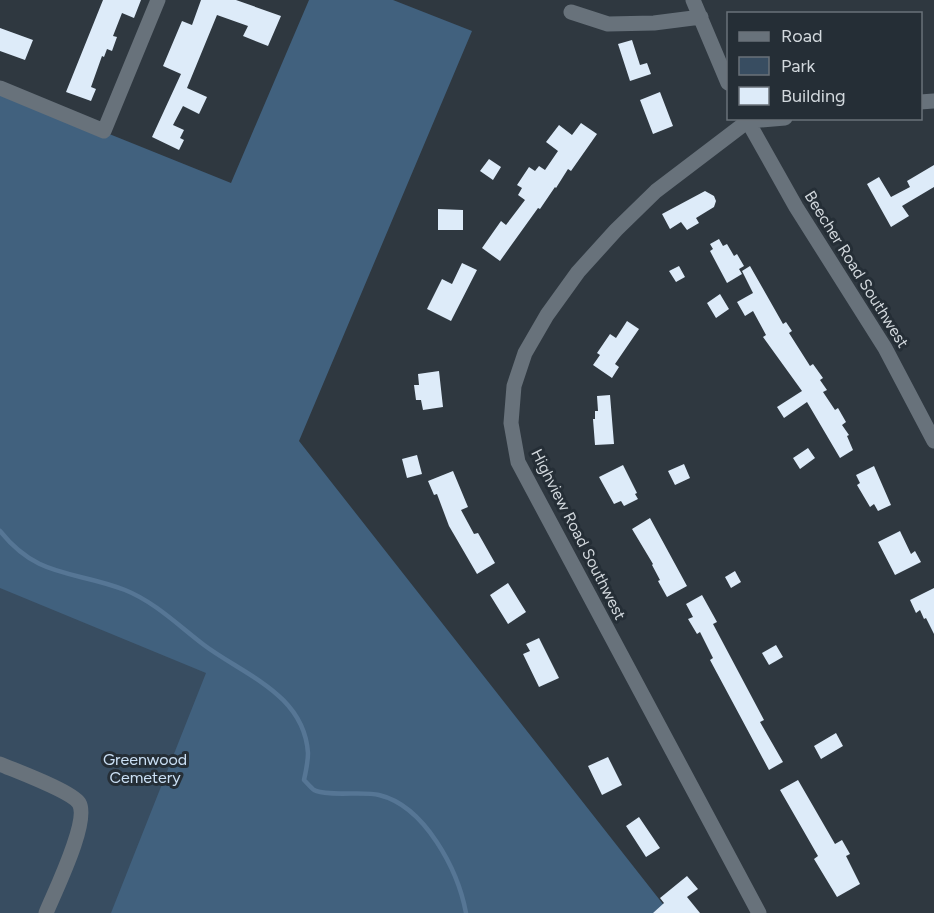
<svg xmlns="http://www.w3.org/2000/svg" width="934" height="913" font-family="Figtree,sans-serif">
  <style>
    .green { fill: #384d61 }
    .forest { fill: #41617e }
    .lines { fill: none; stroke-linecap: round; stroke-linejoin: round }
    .stream { stroke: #567695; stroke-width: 4.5 }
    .building { fill: #ddebf9 }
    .minor { stroke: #68727b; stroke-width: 15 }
    .labels { text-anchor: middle; stroke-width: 6; stroke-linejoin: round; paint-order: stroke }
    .street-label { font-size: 16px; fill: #d2d8dd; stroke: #252e36 }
    .park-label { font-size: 16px; fill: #cbe0f5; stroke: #252e36 }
  </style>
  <rect width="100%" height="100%" fill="#2f3840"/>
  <path class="green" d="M0,536L225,628L418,913H0Z"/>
  <path class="forest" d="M309,0H393L472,31L299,441L670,913H111L206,673L0,588V90L231,183Z"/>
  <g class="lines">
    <path class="stream" d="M0,531C38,579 74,570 125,590C155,602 179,626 204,645C244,675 304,694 308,753C308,761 306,771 304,780C307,783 311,788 314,790C327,797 365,791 379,795C425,806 458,870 466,913"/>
  </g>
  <path class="building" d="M103,0H141L134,18L122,13L113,36L117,37L112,51L107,49L104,57L102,56L91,87L96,89L91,101L66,92Z
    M201,0H236L281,16L268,46L243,36L248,26L217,15L187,88L207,97L199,114L183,106L173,125L184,130L180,138L184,140L179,150L152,137L181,74L163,66L182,21L192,25Z
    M0,28L33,40L25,60L0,51Z
    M632,40L640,65L647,63L651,74L630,81L618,44Z
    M660,92L673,126L653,134L640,100Z
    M581,123L597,134L571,171L568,169L556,188L555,187L540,209L538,208L500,261L482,248L501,221L506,225L525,200L518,195L522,188L517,185L529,167L535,171L539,166L545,170L558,151L546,142L559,125L572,135Z
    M489,159L501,167L493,180L480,171Z
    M934,165V187L902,206L909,216L891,227L867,184L879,177L891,197L910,187L907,181Z
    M705,191L714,196L716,201L714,207L696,218L699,223L687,230L681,222L670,229L662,214Z
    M438,209L463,210V230H438Z
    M719,239L723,246L727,244L734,256L737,254L744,266L739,269L742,274L727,283L710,251L713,249L710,244Z
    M462,263L477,270L451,321L427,309L442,279L452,284Z
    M679,266L685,277L676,282L669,271Z
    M750,266L783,324L786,322L792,331L789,333L810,366L813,364L823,378L820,380L827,390L823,392L835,410L838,408L846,422L842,425L849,435L847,436L853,450L840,458L807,402L784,418L777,407L802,391L763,337L766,335L753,311L745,316L737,302L753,293L742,271Z
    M720,294L729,309L716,318L707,303Z
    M627,321L639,329L615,364L619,367L612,378L593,365L600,355L597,353L610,334L616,338Z
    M439,371L443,407L423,410L421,400H416L414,385H419L418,374Z
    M610,395L614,444L595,445L593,419H595V411H598L597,396Z
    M808,448L815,458L800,469L793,458Z
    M417,455L422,474L407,478L402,459Z
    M684,464L690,478L675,485L668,471Z
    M623,465L637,493L635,494L638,499L624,506L621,501L614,504L599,477Z
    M874,466L891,505L878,511L874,504L870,507L857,485L860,483L856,475Z
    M453,471L468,507L461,510L474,534L478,533L495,563L477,574L449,526L437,494L434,495L428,481Z
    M650,518L687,586L667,597L658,581L660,580L652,565L653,564L632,529Z
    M900,531L911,554L915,551L921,562L895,575L878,542Z
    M735,571L741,582L731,588L725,577Z
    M508,583L526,612L508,624L490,595Z
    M934,588V634L926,618L924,619L920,610L916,613L910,600Z
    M702,595L717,622L713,624L764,720L760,722L783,762L769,770L710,660L713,658L700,632L697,634L688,619L693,617L686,604Z
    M539,638L559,678L539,687L523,654L530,651L526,644Z
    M776,645L783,657L769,665L762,653Z
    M836,733L843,746L821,759L814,746Z
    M608,757L622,785L602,795L588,766Z
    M798,780L835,844L842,840L850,854L846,856L860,884L837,897L814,859L818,856L780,790Z
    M639,817L660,848L646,857L626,826Z
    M687,876L698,889L687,897L700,913H653L664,903L660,898Z"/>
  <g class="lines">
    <path class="minor" d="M693,0L728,83
      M571,12L608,24L654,23L701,17
      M0,88L104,131L158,0
      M920,102L934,101
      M746,118L796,207L885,348L934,441
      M0,764C16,771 71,791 79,803C90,821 54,893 46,913
      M759,913L518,462L511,423L514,386L525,353L547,315L578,272L616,230L656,191L748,121L785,118"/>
  </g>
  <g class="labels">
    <g class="street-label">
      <text transform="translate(857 269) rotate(58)" y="6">Beecher Road Southwest</text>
      <text transform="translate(579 534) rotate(63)" y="6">Highview Road Southwest</text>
    </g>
    <g class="park-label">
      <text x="145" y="765">Greenwood<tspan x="145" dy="18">Cemetery</tspan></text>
    </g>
  </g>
  <rect x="727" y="12" width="195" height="108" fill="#252e36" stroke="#6a7279" stroke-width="1.5"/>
  <rect x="739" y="32" width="30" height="9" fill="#68727b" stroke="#6a7279" stroke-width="1.5"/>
  <text x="781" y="42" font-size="18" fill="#d2d8dd">Road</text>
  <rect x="739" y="57" width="30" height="18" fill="#384d61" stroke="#6a7279" stroke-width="1.5"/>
  <text x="781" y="72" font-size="18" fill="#d2d8dd">Park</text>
  <rect x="739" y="87" width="30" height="18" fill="#ddebf9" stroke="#6a7279" stroke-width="1.5"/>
  <text x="781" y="102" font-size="18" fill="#d2d8dd">Building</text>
</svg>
